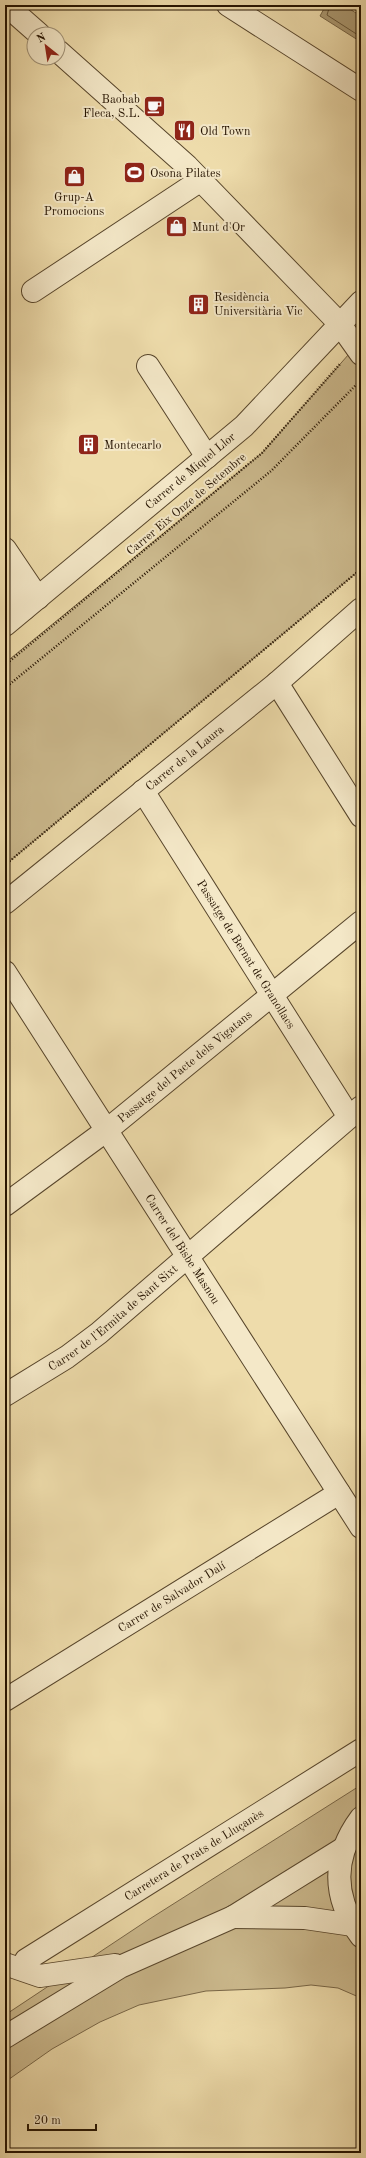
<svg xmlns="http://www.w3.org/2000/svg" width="366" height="2158" font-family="'Old Standard TT',serif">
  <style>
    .green { fill: #ccba8e; stroke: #786647 }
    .water { fill: #aa9871; stroke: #756344 }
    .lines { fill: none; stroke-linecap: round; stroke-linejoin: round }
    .shore { stroke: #685638; stroke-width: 1 }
    .minor-casing { stroke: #57452b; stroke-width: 24 }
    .path { stroke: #251300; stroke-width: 2.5; stroke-dasharray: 1 2; stroke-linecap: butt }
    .minor { stroke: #f4e8c8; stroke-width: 22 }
    .labels { text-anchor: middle; stroke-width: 4; stroke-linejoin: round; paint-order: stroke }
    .poi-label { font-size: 12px; fill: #251300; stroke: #f4e8c8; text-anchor: start }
    .street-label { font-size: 12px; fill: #251300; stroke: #f4e8c8 }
  </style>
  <rect width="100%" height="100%" fill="#eedcab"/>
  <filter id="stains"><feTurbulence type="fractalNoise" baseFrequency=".005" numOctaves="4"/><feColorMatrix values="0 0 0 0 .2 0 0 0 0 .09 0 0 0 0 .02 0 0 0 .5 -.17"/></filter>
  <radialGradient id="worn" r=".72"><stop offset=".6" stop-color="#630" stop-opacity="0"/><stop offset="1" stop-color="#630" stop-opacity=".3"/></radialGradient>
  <path class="green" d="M356,346L361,354V569L5,865V663L262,453Z
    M361,1785V1998L338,1988L311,1985L285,1988L206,1991L139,2005L100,2022L52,2049L5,2082V2015L148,1920Z"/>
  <path class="water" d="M326,5H343L361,16V42L320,16Z"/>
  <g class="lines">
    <path class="shore" d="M330,5L327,15L361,37"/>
    <defs>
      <g id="minor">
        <path d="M6,5L39,34"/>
        <path d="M228,5L361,90"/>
        <path d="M58,51L187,166L339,323L361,354"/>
        <path d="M33,291L201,180"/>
        <path d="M148,366L207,457"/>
        <path d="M5,549L38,598"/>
        <path d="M5,581L24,609"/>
        <path id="s1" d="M5,625L244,426L361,302"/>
        <path d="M277,683L361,816"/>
        <path id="s2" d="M143,791L349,1117"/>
        <path id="s3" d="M5,903L277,683L361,609"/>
        <path id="s4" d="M5,972L361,1527"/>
        <path id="s5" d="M5,1205L107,1130L361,922"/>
        <path id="s6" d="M5,1395L67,1357L99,1333L361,1107"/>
        <path id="s7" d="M5,1700L339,1493"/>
        <path d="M361,1818C332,1857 332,1897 361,1936"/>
        <path d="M233,1917L305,1918L353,1925"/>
        <path id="s8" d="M26,1960L361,1750"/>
        <path d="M5,1964L40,1976L115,1965"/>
        <path d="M5,2037L120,1967L233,1917L344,1848"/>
      </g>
    </defs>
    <use href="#minor" class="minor-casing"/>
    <path class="path" d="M5,665L262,453L340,364
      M5,688L271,471L361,380
      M5,865L361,569"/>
    <use href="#minor" class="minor"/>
  </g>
  <defs>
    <symbol id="cafe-square" viewBox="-11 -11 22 22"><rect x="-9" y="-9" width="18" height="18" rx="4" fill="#8f2418" stroke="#f4e8c8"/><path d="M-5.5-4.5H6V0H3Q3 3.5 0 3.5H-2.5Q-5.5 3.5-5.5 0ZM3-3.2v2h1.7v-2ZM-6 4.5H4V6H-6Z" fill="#fff"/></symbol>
    <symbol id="restaurant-square" viewBox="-11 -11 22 22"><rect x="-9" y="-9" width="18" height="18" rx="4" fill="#8f2418" stroke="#f4e8c8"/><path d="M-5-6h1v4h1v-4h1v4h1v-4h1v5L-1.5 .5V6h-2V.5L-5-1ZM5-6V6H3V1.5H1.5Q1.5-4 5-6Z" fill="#fff"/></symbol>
    <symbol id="stadium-square" viewBox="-11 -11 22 22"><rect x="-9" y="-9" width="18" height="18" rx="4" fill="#8f2418" stroke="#f4e8c8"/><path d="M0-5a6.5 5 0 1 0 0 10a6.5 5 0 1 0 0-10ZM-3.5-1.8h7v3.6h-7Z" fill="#fff"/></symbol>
    <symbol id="shop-square" viewBox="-11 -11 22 22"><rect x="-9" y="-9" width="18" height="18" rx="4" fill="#8f2418" stroke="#f4e8c8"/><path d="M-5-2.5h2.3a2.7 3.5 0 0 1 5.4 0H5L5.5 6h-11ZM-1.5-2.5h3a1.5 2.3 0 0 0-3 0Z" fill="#fff"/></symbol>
    <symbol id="building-square" viewBox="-11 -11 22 22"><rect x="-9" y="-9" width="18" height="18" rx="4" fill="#8f2418" stroke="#f4e8c8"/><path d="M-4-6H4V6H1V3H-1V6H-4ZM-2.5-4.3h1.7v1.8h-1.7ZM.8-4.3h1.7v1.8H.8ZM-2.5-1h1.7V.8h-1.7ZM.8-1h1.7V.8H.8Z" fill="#fff"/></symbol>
  </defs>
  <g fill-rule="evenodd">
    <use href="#cafe-square" x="142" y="94" width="25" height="25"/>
    <use href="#restaurant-square" x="172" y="118" width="25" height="25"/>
    <use href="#stadium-square" x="122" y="160" width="25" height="25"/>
    <use href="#shop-square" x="62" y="164" width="25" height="25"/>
    <use href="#shop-square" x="164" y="214" width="25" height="25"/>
    <use href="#building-square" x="186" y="292" width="25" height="25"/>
    <use href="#building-square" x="76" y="432" width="25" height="25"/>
  </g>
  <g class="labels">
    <g class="poi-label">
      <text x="140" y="103" text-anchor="end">Baobab<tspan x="140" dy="14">Fleca, S.L.</tspan></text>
      <text x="200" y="135">Old Town</text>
      <text x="150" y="177">Osona Pilates</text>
      <text x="74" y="201" text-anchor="middle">Grup-A<tspan x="74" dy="14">Promocions</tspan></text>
      <text x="192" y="231">Munt d'Or</text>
      <text x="214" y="301">Residència<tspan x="214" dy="14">Universitària Vic</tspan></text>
      <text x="104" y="449">Montecarlo</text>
    </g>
    <g class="street-label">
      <text dy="4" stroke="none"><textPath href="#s1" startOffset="241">Carrer de Miquel Llor</textPath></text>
      <text transform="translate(186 504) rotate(-40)" y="4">Carrer Eix Onze de Setembre</text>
      <text dy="4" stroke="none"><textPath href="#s3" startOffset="231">Carrer de la Laura</textPath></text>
      <text dy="4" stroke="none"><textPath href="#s2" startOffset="193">Passatge de Bernat de Granollacs</textPath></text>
      <text dy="4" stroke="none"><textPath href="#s5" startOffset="227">Passatge del Pacte dels Vigatans</textPath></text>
      <text dy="4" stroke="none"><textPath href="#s4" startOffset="329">Carrer del Bisbe Masnou</textPath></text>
      <text dy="4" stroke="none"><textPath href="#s6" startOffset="133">Carrer de l'Ermita de Sant Sixt</textPath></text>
      <text dy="4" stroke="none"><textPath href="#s7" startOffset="196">Carrer de Salvador Dalí</textPath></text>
      <text dy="4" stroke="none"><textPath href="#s8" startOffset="198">Carretera de Prats de Lluçanès</textPath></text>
    </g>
  </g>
  <rect width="366" height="2158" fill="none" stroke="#eedcab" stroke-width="20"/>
  <rect x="6" y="6" width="354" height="2146" fill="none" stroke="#251300" stroke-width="2"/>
  <rect x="10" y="10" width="346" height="2138" fill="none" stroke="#251300"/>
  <g transform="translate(46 46) rotate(330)"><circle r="19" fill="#f4e8c8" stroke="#a19378"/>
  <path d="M0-3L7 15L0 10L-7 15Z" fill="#8f2418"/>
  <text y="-6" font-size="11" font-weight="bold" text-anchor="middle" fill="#251300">N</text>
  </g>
  <path d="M28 2124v6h68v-6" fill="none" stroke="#251300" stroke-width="2"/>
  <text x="34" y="2124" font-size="12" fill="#251300" stroke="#f4e8c8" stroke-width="3" paint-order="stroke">20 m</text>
  <rect width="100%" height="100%" filter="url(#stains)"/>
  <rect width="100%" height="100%" fill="url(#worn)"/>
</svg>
